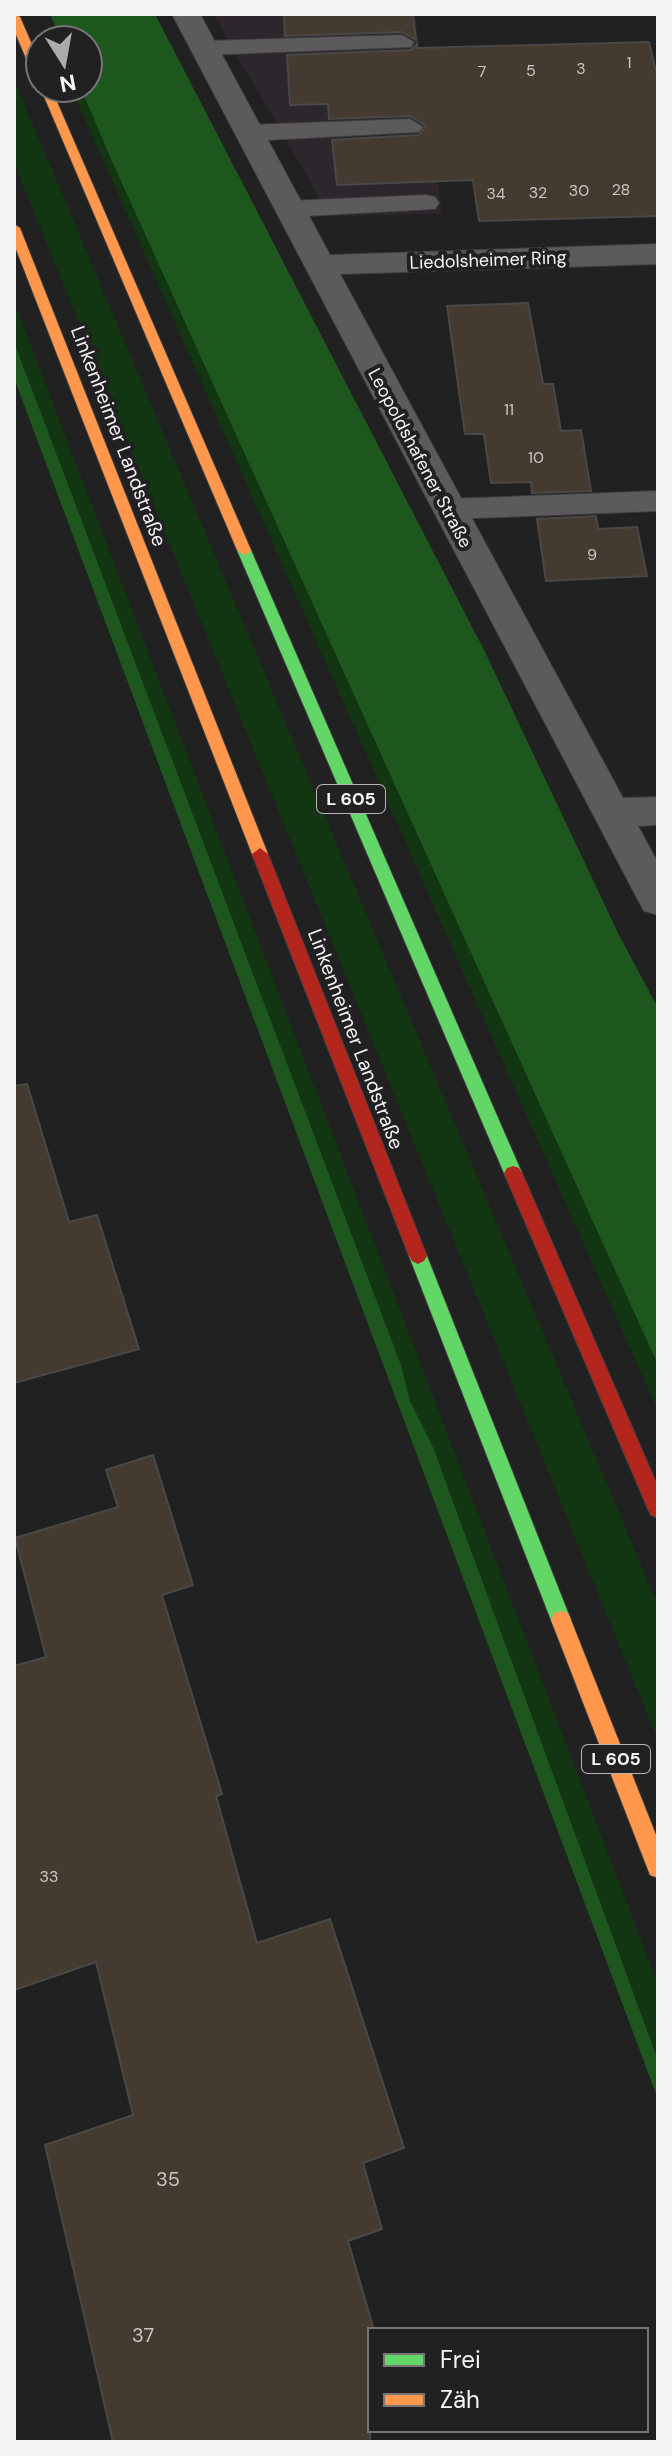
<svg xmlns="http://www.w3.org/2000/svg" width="672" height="2456" font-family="'DM Sans',sans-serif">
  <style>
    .built { fill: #2d262c }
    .green { fill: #133612 }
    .forest { fill: #1e571d }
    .building { fill: #443a2f; stroke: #494848; stroke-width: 2 }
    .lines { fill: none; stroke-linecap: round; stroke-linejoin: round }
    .lane-casing { stroke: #3e3c3e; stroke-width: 2 }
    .street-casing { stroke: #3e3c3e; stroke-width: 2 }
    .fast-casing { stroke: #3e3c3e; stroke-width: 2 }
    .slow-casing { stroke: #3e3c3e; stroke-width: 2 }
    .jam-casing { stroke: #3e3c3e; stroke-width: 2 }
    .lane { fill: #5c5a5c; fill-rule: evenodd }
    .street { fill: #5c5a5c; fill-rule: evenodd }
    .fast { fill: #63d668; fill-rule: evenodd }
    .slow { fill: #ff974d; fill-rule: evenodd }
    .jam { fill: #b3261e; fill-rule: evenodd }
    .labels { text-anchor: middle; stroke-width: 8; stroke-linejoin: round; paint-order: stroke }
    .number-label { font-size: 16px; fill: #cac6c4 }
    .far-street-label { font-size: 18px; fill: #f7f4f6; stroke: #232023 }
    .shield { fill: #232023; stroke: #b7b4b7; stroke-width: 2 }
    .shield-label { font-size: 18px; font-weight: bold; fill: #f7f4f6 }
    .street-label { font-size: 20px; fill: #f7f4f6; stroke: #232023 }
    .near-number-label { font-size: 20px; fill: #cac6c4 }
  </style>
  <rect width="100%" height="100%" fill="#222122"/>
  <path class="built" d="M213,14H415L442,214L330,216Z"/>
  <path class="green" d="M14,80L658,1605V1740L14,163Z
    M71,88H81L658,1365V1411Z
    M14,302L658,1984V2060L433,1447L410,1401L401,1365L41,417L14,342Z"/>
  <path class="forest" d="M50,14H155L485,652L619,935L658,1008V1365L111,159L81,88H88V40H61Z
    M14,342L401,1365L410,1401L433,1447L658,2060V2099L14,378Z"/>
  <path class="building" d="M284,14H413L416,40L402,32L285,36Z
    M649,42L658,80V216L479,221L473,180L337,185L332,140L419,135L426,126L410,116L329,119L328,104L290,105L287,55L411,50L417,44V48Z
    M528,303L543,384H553L561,431L581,430L591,491L532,493L531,482L491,483L484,434H465L447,306Z
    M596,516L598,529L637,527L647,576L546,581L537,519Z
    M27,1084L69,1222L97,1215L139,1349L14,1383V1086Z
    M153,1455L193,1585L162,1595L222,1794L216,1796L257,1943L330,1919L404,2148L363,2163L382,2229L348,2241L374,2330H370V2442H113L45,2145L133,2115L96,1962L14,1990V1666L46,1657L15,1538L118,1507L106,1470Z"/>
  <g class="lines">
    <defs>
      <path id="lane" d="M402,35L414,42L411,47L204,55L192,48L204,41Z
        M410,119L423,127L419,132L250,141L237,133L250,125Z
        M426,195L435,197L439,203L435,209L288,217L279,215L275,209L279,203L288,201Z
        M658,491V511L448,519L437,516L433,509L437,502L448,499Z"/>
      <path id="street" d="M172,14H200L330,255L658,244V264L340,274L623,798L658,797V825L638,826L658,863V915L644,911L638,900Z"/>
      <path id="fast" d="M244,545L251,550L522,1173L519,1178H507L504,1173L237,550Z
        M418,1248L424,1251L427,1256L571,1620L568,1627L561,1629L554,1627L551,1620L409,1256L412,1251Z"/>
      <path id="slow" d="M14,14L20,17L40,63V81L34,77L14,30Z
        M40,87L51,88L251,550L249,553L244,555L237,550Z
        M14,224L20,228L268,854L266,858H254L252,854L14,244Z
        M561,1611L568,1613L571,1620L658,1840V1878L650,1875L551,1620L554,1613Z"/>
      <path id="jam" d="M260,848L268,854L427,1256L424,1261L418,1264L412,1261L409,1256L252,854Z
        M513,1166L519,1168L522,1173L658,1487V1518L651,1515L648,1509L504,1173L507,1168Z"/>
    </defs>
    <use href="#lane" class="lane-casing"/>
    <use href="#street" class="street-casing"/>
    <use href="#fast" class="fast-casing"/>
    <use href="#slow" class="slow-casing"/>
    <use href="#jam" class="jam-casing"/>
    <use href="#lane" class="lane"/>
    <use href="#street" class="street"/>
    <use href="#fast" class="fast"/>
    <use href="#slow" class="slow"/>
    <use href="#jam" class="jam"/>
  </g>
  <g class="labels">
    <g class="number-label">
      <text x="629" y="68">1</text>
      <text x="581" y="74">3</text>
      <text x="531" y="76">5</text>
      <text x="482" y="77">7</text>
      <text x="621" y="195">28</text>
      <text x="579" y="196">30</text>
      <text x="538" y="198">32</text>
      <text x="496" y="199">34</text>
      <text x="509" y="415">11</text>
      <text x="536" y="463">10</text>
      <text x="592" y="560">9</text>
      <text x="49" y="1882">33</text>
    </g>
    <g class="far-street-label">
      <text transform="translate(488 260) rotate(-2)" y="6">Liedolsheimer Ring</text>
      <text transform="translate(420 458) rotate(62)" y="6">Leopoldshafener Straße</text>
    </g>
    <g class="shield">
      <rect x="317" y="785" width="68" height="28" rx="6"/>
      <rect x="582" y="1745" width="68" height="28" rx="6"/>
    </g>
    <g class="shield-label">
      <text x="351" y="805">L 605</text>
      <text x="616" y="1765">L 605</text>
    </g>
    <g class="street-label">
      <text transform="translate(119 436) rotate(69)" y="7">Linkenheimer Landstraße</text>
      <text transform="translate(356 1039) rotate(69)" y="7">Linkenheimer Landstraße</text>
    </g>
    <g class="near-number-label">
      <text x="168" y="2186">35</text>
      <text x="143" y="2342">37</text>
    </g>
  </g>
  <rect width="672" height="2456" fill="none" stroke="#f7f4f6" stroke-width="32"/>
  <rect x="368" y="2328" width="280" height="104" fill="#232023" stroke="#787577" stroke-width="2"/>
  <rect x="384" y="2354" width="40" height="12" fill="#63d668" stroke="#787577" stroke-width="2"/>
  <text x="440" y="2368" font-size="24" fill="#f7f4f6">Frei</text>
  <rect x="384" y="2394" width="40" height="12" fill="#ff974d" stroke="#787577" stroke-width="2"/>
  <text x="440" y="2408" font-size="24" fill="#f7f4f6">Zäh</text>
  <g transform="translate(64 64) rotate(169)"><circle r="38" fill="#232023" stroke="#787577" stroke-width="2"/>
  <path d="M0-6L14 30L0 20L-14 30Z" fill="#acaaac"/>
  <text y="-12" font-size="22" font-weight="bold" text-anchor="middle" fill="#f7f4f6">N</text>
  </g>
</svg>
